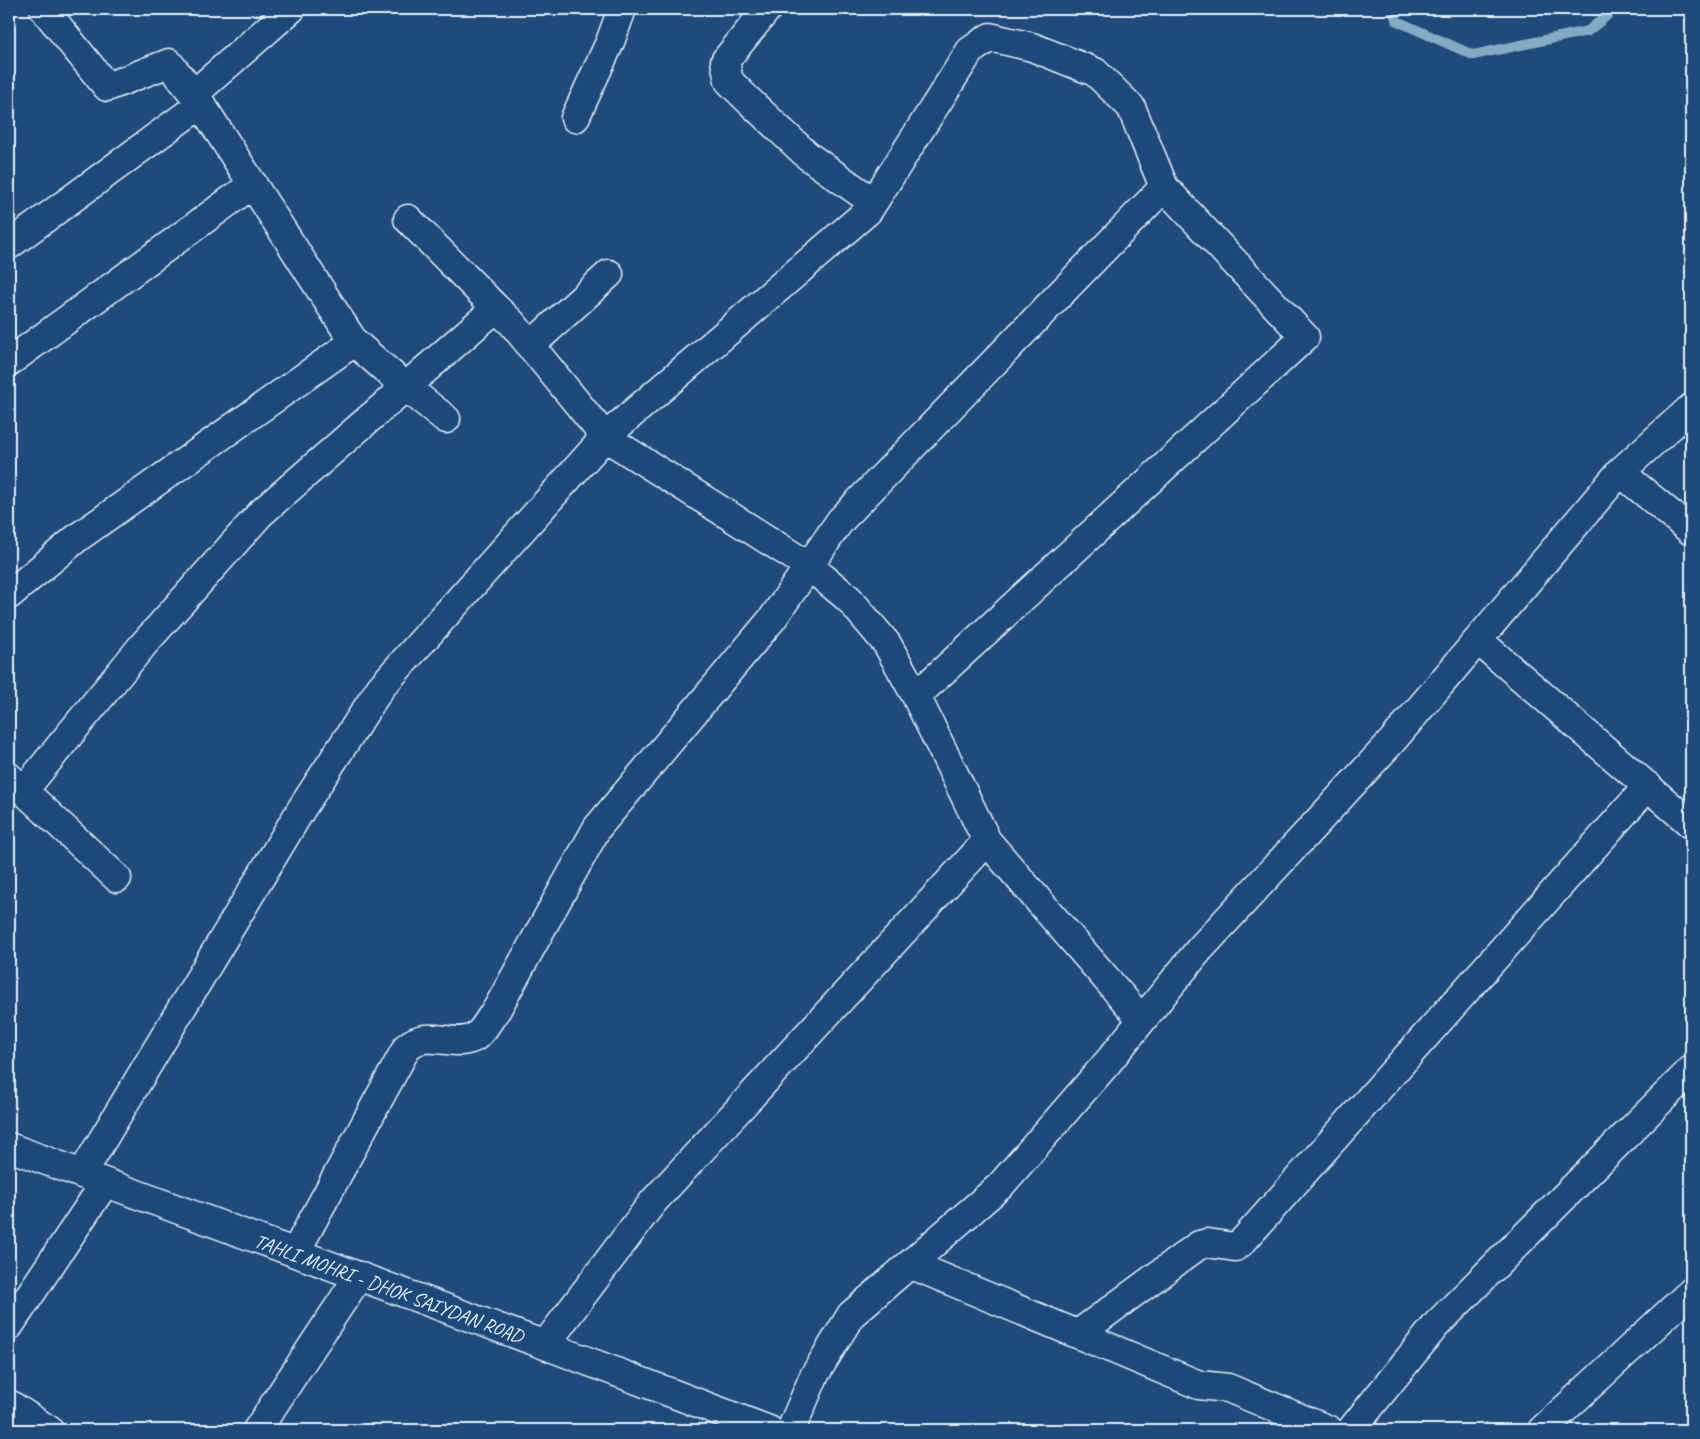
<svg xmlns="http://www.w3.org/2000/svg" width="1700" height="1439" font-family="Caveat,sans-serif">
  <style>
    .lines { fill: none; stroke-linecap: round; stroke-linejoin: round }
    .stream { stroke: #85aac3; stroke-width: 10 }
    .minor-casing { stroke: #e8f1f8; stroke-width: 31 }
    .tertiary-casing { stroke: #e8f1f8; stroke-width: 31 }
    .minor { stroke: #1f4a7a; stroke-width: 28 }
    .tertiary { stroke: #1f4a7a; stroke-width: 28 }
    .labels { text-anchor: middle; stroke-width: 4; stroke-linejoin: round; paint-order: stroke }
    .street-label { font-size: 20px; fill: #e8f1f8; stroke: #1f4a7a }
  </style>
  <rect width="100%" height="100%" fill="#1f4a7a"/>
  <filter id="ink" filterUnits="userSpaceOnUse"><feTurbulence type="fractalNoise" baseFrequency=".02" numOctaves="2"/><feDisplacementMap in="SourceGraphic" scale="10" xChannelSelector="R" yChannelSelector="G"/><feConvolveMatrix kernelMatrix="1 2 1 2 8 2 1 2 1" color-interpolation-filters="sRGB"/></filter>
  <g filter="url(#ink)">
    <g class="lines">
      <path class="stream" d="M1392,9L1397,21L1473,55L1588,31L1615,9"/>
      <defs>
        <path id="minor" d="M44,9L107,87L169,63L201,104L354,342L406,387L446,419
          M767,9L725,61L729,81L746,98L808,156L873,202
          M194,94L291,9
          M575,118L610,42L622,9
          M408,219L496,308
          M9,245L201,104
          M530,346L609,274
          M9,362L253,184
          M1620,472L1691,531
          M9,595L77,538L354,342
          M1478,640L1691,824
          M9,777L117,878
          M24,790L143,645L261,513L496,308L512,323L605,437L809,566L849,599L887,644L916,696L987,841L1142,1020
          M82,1174L302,808L381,687L605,437L868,211L970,51L990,37L1032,47L1095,72L1131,107L1164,187L1305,337L916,696
          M295,1253L407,1047C428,1028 454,1049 475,1037C484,1031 490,1017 497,1009L597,828L773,618L840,521L1164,187
          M910,1264L1199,1385L1228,1388L1329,1430
          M9,1326L105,1183
          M1078,1334L1199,1245L1207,1243L1235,1247L1242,1242L1648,786
          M545,1345L653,1202L987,841
          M9,1404L49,1430
          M257,1430L359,1276
          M791,1430L814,1376L851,1315L1000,1186L1108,1062L1199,950L1393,740L1620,472L1691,408
          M1351,1430L1437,1324L1691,1070
          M1542,1430L1691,1292"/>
        <path id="tertiary" d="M9,1147L545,1345L769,1430"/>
      </defs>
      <use href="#minor" class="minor-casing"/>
      <use href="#tertiary" class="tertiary-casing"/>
      <use href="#minor" class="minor"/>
      <use href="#tertiary" class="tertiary"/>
    </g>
  </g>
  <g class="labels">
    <g class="street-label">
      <text transform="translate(389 1288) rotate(20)" y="7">TAHLI MOHRI - DHOK SAIYDAN ROAD</text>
    </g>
  </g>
  <rect width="1700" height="1439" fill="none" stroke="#1f4a7a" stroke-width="30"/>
  <rect x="15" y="15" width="1670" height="1409" fill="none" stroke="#e8f1f8" stroke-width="2" filter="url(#ink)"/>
</svg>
